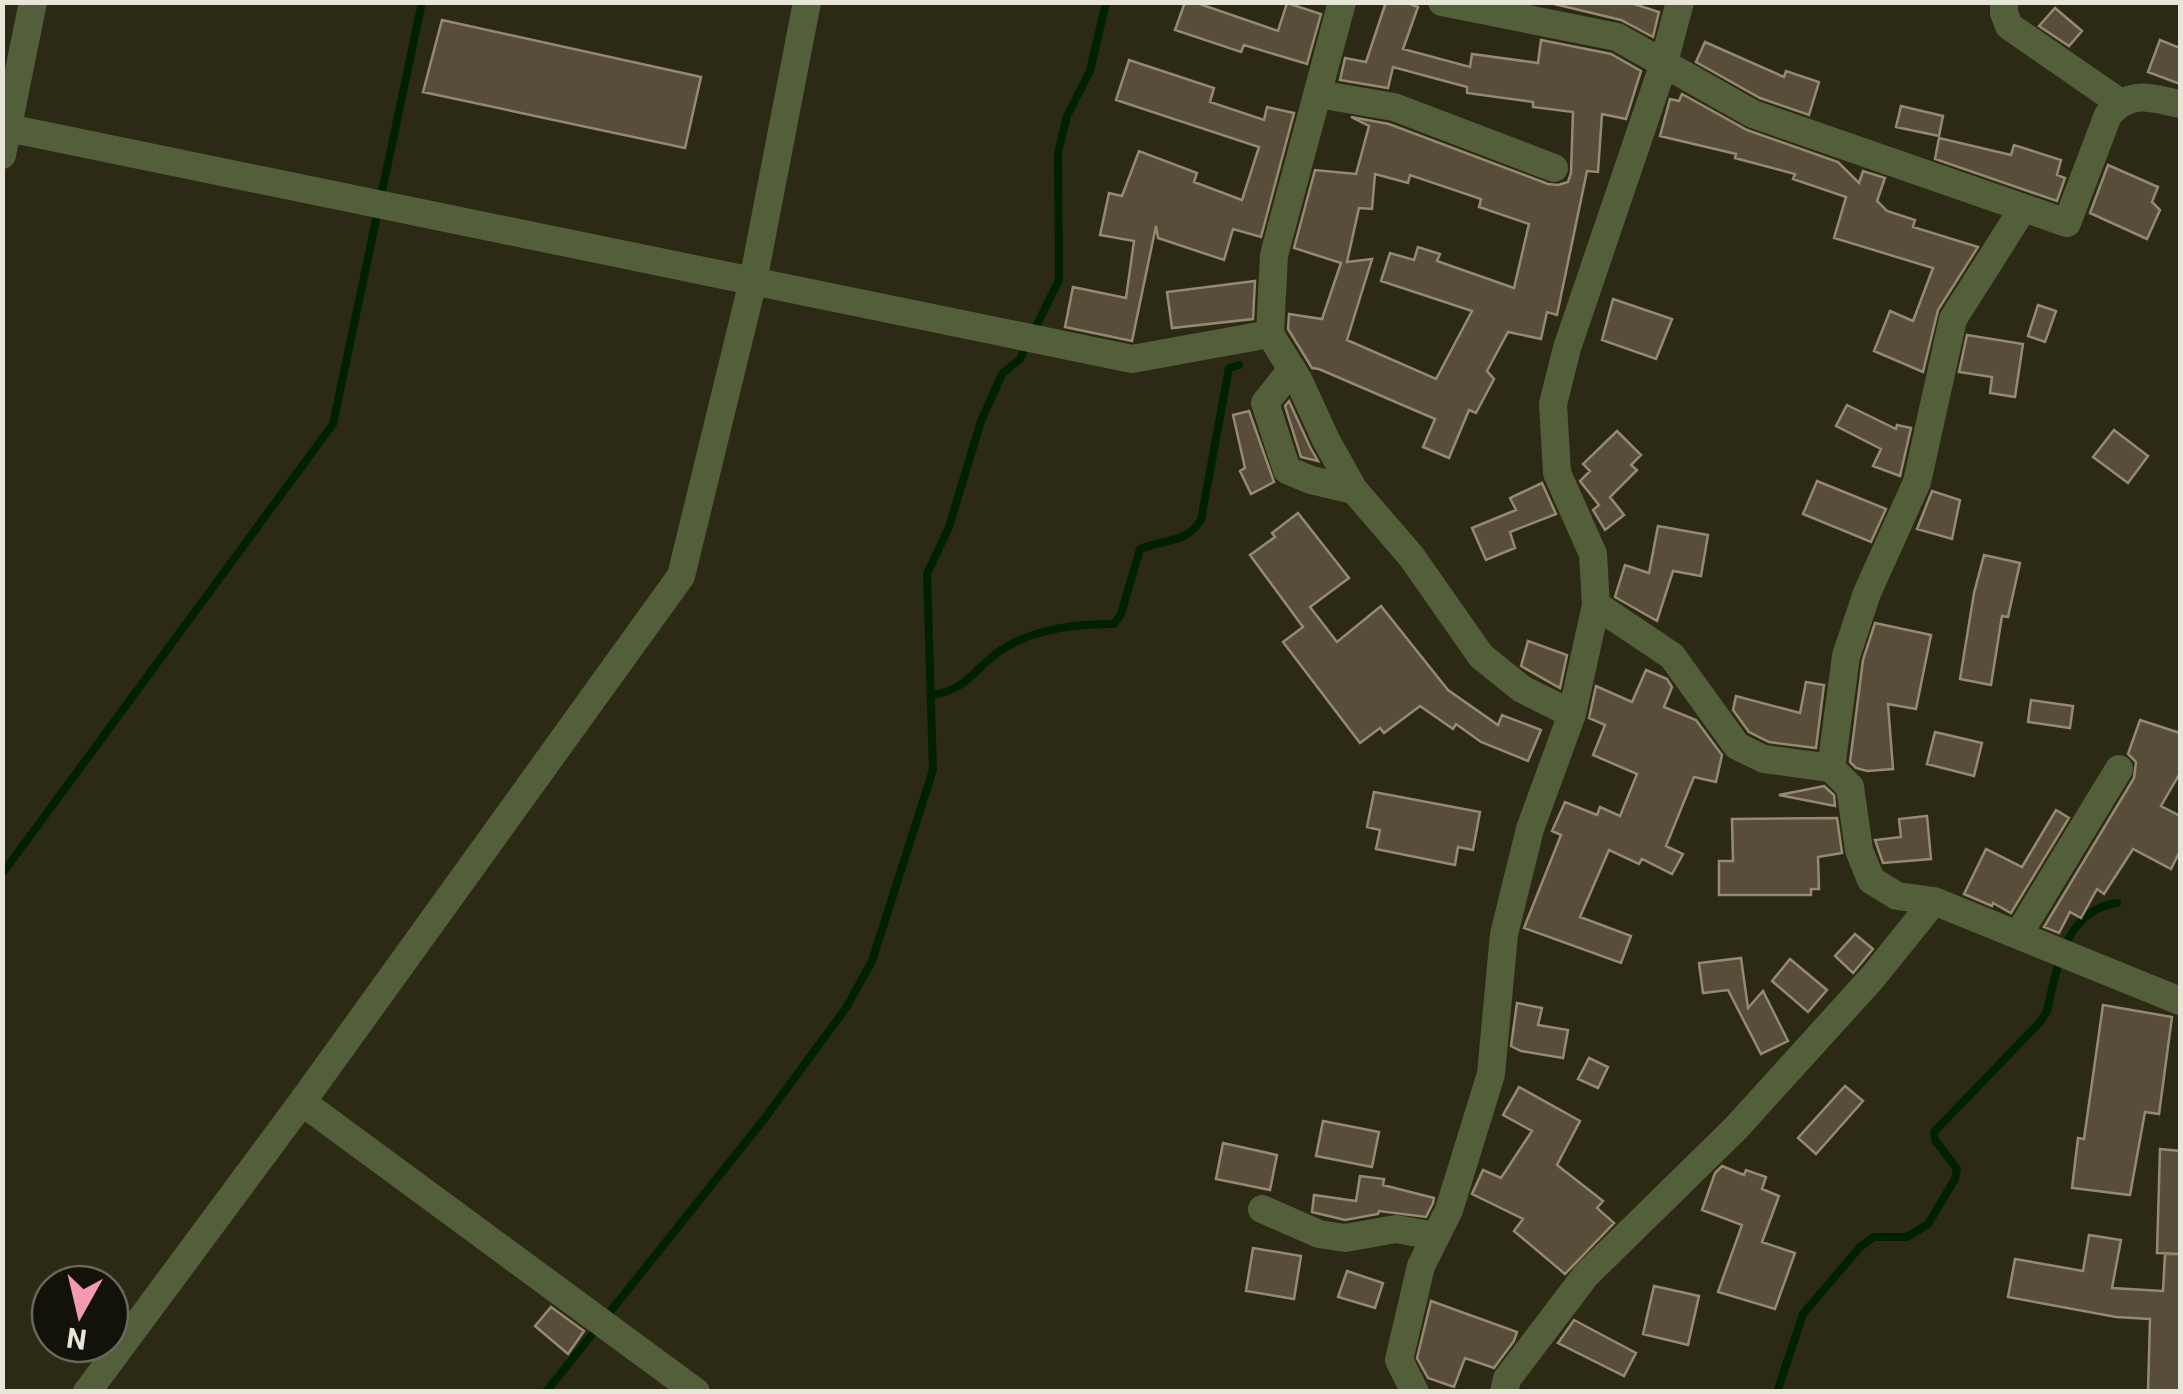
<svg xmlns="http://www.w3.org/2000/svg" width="2183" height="1394" font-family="Roboto,sans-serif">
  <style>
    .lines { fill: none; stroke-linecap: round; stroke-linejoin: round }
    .stream { stroke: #002100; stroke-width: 8 }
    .building { fill: #584d38; stroke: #968972; stroke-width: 2.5; fill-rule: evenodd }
    .minor { stroke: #535f3a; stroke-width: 28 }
  </style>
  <rect width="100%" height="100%" fill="#2c2a14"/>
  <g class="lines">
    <path class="stream" d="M933,695C972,688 976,664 1006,647C1039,628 1077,624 1114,624L1121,614L1140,549C1164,539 1186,544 1201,520L1229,368L1239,365
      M2,874L333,424L422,2
      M546,1392L765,1118L846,1008L872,961L933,770L927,574L949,527L981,421L1002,374L1020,359L1059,280L1058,153L1067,116L1090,71L1106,2
      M1777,1392L1803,1314L1860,1247L1874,1237H1907L1928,1224L1955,1179L1957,1169L1935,1140L1934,1132L2040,1022L2047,1011C2057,968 2065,910 2117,903"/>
  </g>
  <path class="building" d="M1185,2H1194L1278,31L1287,3L1321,14L1307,64L1244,45L1241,52L1175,30Z
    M1386,2H1405L1418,7L1403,49L1470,67L1472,54L1538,63L1541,40L1611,54L1641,71L1626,119L1602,114L1598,172L1587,171L1557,315L1547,312L1541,339L1508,332L1487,371L1494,379L1476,413L1469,410L1449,458L1423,447L1435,419L1319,369L1312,368L1288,329L1289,314L1322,319L1341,263L1294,248L1315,170L1356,174L1369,126L1351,117L1389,124L1548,184L1558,185L1568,182L1571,173L1573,112L1533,107V102L1467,93V87L1393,67L1388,88L1340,80L1345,58L1366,62ZM1375,174L1408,183L1410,175L1481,199L1479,207L1529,224L1514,288L1437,261L1440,254L1418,247L1414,260L1390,253L1381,281L1472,311L1436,379L1347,340L1372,259L1347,262L1359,208L1372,209Z
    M1546,2H1628L1659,12L1653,37L1621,20Z
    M2055,8L2082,31L2069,46L2039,26Z
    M442,20L701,77L685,148L423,92Z
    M2160,40L2180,48V84L2148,72Z
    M1705,42L1784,77L1786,71L1819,82L1809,115L1760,98L1696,62Z
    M1129,60L1214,88L1210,102L1264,120L1267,107L1294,113L1261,237L1233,229L1224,260L1158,238L1156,226L1132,341L1065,327L1073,287L1126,298L1134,241L1100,235L1109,193L1122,196L1139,151L1197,173L1194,182L1242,200L1259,147L1116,100Z
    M1682,94L1747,130L1838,162L1859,183L1863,171L1885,178L1877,201L1887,211L1915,220L1913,227L1978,247L1938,310L1923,372L1874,351L1890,311L1913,321L1933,268L1834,238L1846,197L1793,179L1795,174L1735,158L1736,154L1660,136L1670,99L1679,101Z
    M1901,106L1943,116L1939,136L1896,127Z
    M1939,138L2011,155L2014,145L2061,160L2057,175L2065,178L2057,201L1935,159Z
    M2108,165L2158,187L2152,202L2160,210L2147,239L2090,213Z
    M1255,281L1253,319L1172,328L1167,292Z
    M1613,299L1672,319L1656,359L1602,340Z
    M2038,305L2056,311L2045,342L2028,336Z
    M1967,335L2023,344L2015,397L1990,393L1992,377L1959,372Z
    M1289,401L1310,447L1318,461L1301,457L1285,406Z
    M1847,405L1896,429L1897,425L1911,428L1900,476L1873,466L1881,449L1836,426Z
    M1249,411L1274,482L1251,494L1240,471L1245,468L1233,415Z
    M2114,430L2148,456L2128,483L2093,457Z
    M1617,431L1641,455L1631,465L1637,470L1610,497L1624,515L1605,530L1593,510L1599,505L1580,481L1590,471L1583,464Z
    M1817,481L1886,509L1871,542L1803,514Z
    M1542,483L1556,514L1510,532L1515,548L1486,560L1472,528L1516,510L1510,498Z
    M1932,491L1960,500L1952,539L1917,529Z
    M1298,513L1349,578L1310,607L1337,642L1381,606L1448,690L1498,725L1502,715L1541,730L1528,761L1481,742L1456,724L1453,729L1420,706L1384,733L1380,728L1360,743L1283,642L1303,627L1250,555L1275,537L1272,533Z
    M1658,526L1708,535L1701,576L1673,571L1657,621L1615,597L1625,565L1649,573Z
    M1984,555L2020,563L2008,617L2002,616L1991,685L1960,679L1974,593Z
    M1875,623L1931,635L1916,709L1888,704L1893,769L1867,771L1856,768L1850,762L1863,660Z
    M1528,641L1567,655L1560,688L1521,666Z
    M1646,670L1667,679L1672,687L1664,707L1696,720L1722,755L1716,782L1694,777L1666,846L1683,854L1672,874L1642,859L1639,864L1609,850L1580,917L1631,936L1621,963L1524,928L1561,835L1552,831L1565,802L1597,815L1600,807L1620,816L1637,774L1593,755L1605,725L1589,718L1596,686L1632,702Z
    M1806,682L1824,685L1816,748L1769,742L1749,732L1733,710L1736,696L1800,713Z
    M2031,700L2073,706L2070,728L2028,722Z
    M2140,720L2180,733V773L2161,806L2180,816V851L2171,869L2133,849L2104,894L2097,889L2081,918L2070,912L2059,933L2044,927L2134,778L2136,762L2128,754Z
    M1935,732L1982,743L1974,776L1927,764Z
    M1824,786L1834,795L1835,806L1779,795Z
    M1374,792L1480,812L1473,850L1458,847L1455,865L1376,849L1380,830L1367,827Z
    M2056,810L2069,818L2011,913L1993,903L1992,906L1964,894L1986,849L2022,867Z
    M1927,816L1931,859L1883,863L1875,840L1901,837L1899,819Z
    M1837,818L1842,853L1818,857L1819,889H1811V895H1719V861H1733L1732,819Z
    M1855,934L1873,949L1853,973L1835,956Z
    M1741,958L1748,1008L1763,991L1788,1041L1761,1054L1728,990L1703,993L1699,963Z
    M1790,959L1827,990L1808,1012L1772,981Z
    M1517,1003L1542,1008L1538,1025L1568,1030L1563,1058L1521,1051L1511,1046Z
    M2103,1005L2172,1017L2159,1114L2145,1112L2130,1195L2072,1188L2078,1138L2084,1139Z
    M1589,1058L1608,1067L1598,1088L1578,1079Z
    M1845,1086L1863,1101L1816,1154L1798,1138Z
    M1519,1087L1580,1121L1557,1165L1603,1201L1597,1208L1614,1223L1565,1274L1514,1231L1523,1219L1472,1194L1483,1170L1501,1178L1532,1131L1503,1115Z
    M1323,1121L1379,1132L1372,1167L1316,1156Z
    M1223,1143L1277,1155L1270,1190L1216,1179Z
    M2160,1149L2180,1151V1254L2157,1253Z
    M1722,1166L1744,1175L1746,1170L1766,1177L1762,1189L1779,1196L1762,1242L1795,1253L1775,1309L1718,1292L1742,1225L1702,1210L1715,1173Z
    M1360,1176L1384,1179L1383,1185L1434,1198L1433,1203L1426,1217L1379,1211L1378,1214L1345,1220L1312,1212L1314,1195L1356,1201Z
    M2089,1235L2121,1240L2112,1288L2163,1291L2165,1254H2180V1392H2148L2150,1319L2116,1317L2008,1297L2015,1259L2083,1271Z
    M1253,1248L1301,1256L1294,1299L1246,1291Z
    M1347,1271L1383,1283L1375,1308L1338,1297Z
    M1654,1286L1699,1296L1688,1345L1643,1334Z
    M1431,1301L1517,1332L1514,1341L1494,1368L1465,1358L1454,1387L1428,1378L1417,1358Z
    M551,1307L584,1331L568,1354L535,1326Z
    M1574,1320L1636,1353L1624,1376L1558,1343Z"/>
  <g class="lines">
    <path class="minor" d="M1342,2L1274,255L1270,334L1299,381L1326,440L1354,490L1411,556L1481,656L1522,689L1572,714
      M1442,2L1617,37L1753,114L2067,223L2108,115C2131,89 2150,98 2180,104
      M2004,2V13L2009,26L2119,102
      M1318,94L1394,107L1554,168
      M2,131L8,128L1132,359L1270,334
      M2,155L33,2
      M2022,210L1953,319L1917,482L1867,593L1846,656L1831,768L1850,787L1859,850L1871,880L1897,896L1934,901L2180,1001
      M1292,369L1265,403L1287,470L1311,480L1354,490
      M1596,605L1672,656L1737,746L1764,759L1831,768
      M2018,935L2119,769
      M302,1102L696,1392
      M1262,1209L1319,1234L1345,1238L1396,1229L1435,1236
      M87,1392L302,1102L681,576L753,281L807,2
      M1415,1392L1399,1360L1421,1266L1449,1210L1491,1074L1504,934L1530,829L1572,714L1596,605L1593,554L1557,473L1553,404L1567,348L1663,66L1680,2
      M1504,1392L1507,1379L1586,1275L1736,1128L1872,978L1934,901"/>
  </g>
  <rect width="2183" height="1394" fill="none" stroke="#e7e6d8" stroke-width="10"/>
  <g transform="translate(80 1314) rotate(188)"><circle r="48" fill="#131208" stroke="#68675b" stroke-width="2.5"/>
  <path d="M0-8L18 38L0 25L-18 38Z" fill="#f19ab1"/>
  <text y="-15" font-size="28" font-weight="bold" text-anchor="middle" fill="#e7e6d8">N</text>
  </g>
</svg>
